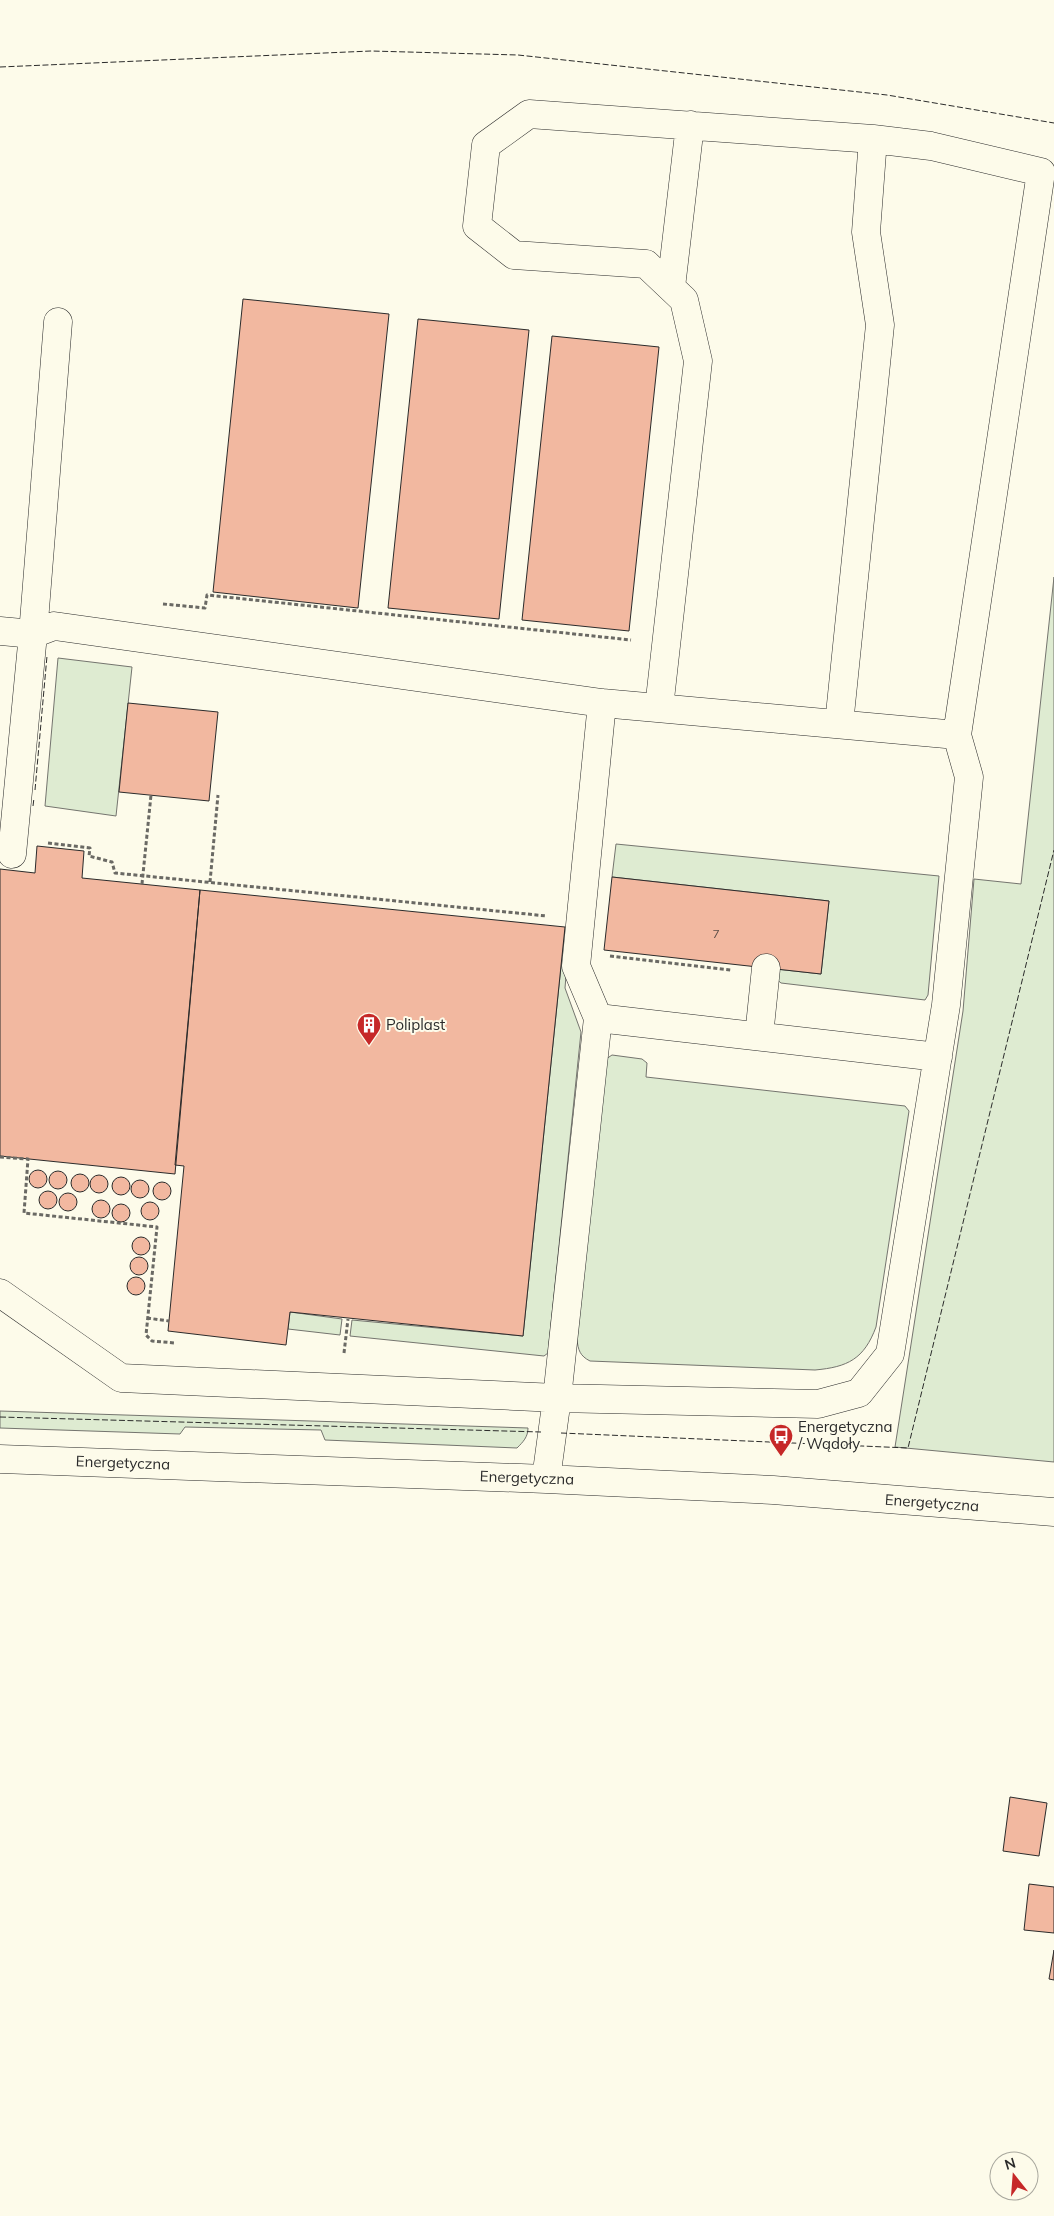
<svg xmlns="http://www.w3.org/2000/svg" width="1054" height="2216" font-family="Mulish,sans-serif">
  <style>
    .green { fill: #deebd1; stroke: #74746e }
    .building { fill: #f2b8a0; stroke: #2b2b2b }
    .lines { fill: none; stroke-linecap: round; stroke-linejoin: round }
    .minor-casing { stroke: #2b2b2b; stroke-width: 29 }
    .path { stroke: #6a6964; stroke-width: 3; stroke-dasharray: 4 2.5; stroke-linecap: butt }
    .minor { stroke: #fdfbea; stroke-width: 28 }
    .fence { stroke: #2b2b2b; stroke-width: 1; stroke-dasharray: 6 2.5; stroke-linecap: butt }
    .labels { text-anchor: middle; stroke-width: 4; stroke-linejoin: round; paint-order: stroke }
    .number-label { font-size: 12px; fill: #5d4e48 }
    .poi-label { font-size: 15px; fill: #2b2b2b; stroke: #fdfbea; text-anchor: start }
    .street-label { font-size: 15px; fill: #2b2b2b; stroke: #fdfbea }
  </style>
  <rect width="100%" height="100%" fill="#fdfbea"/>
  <path class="green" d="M1054,577V1462L895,1447L963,1011L974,879L1021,884Z
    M58,658L132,667L116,816L45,806Z
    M616,844L939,876L928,995L925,1000L781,983L775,978L776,969L821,974L829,901L612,877Z
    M565,927H570L565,988L581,1032L548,1353L544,1356L350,1336L352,1320L523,1336Z
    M612,1055L642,1059L647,1063L646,1077L905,1106L909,1111L876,1327C864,1359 848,1367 815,1370L590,1361C580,1356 578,1350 577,1339L606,1059Z
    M290,1312L342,1319L340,1335L288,1329Z
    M0,1411L528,1428C528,1437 523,1442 517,1448L325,1440L321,1430L185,1427L180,1434L0,1428Z"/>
  <path class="building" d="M243,299L389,314L358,608L213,592Z
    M418,319L529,330L499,619L388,608Z
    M552,336L659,347L629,631L522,620Z
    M128,703L218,712L209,801L119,792Z
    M37,846L84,851L82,878L200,890L175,1174L0,1156V869L35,873Z
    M612,877L829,901L821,974L604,950Z
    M200,890L565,927L523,1336L290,1312L286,1345L168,1331L184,1166L175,1165Z
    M29 1179a9 9 0 1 1 18 0a9 9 0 1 1-18 0Z
    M49 1180a9 9 0 1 1 18 0a9 9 0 1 1-18 0Z
    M71 1183a9 9 0 1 1 18 0a9 9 0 1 1-18 0Z
    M90 1184a9 9 0 1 1 18 0a9 9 0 1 1-18 0Z
    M112 1186a9 9 0 1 1 18 0a9 9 0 1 1-18 0Z
    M131 1189a9 9 0 1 1 18 0a9 9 0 1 1-18 0Z
    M153 1191a9 9 0 1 1 18 0a9 9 0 1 1-18 0Z
    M39 1200a9 9 0 1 1 18 0a9 9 0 1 1-18 0Z
    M59 1202a9 9 0 1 1 18 0a9 9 0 1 1-18 0Z
    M92 1209a9 9 0 1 1 18 0a9 9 0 1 1-18 0Z
    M141 1211a9 9 0 1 1 18 0a9 9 0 1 1-18 0Z
    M112 1213a9 9 0 1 1 18 0a9 9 0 1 1-18 0Z
    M132 1246a9 9 0 1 1 18 0a9 9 0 1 1-18 0Z
    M130 1266a9 9 0 1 1 18 0a9 9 0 1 1-18 0Z
    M127 1286a9 9 0 1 1 18 0a9 9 0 1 1-18 0Z
    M1010,1797L1047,1803L1039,1856L1003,1851Z
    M1029,1884L1054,1887V1933L1024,1930Z
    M1054,1950V1980L1049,1979Z"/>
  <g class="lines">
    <defs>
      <path id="minor" d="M671,287L690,125
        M0,631L33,634L54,626L602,703L957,735L969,777L946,1005L890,1354L859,1393L818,1404L557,1398L121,1378L0,1293
        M659,708L698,361L684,300L646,264L514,255L477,226L486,145L529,114L873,139L931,146L1041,172L957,735
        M839,724L880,325L866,232L873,139
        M12,854L33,634L58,322
        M598,1018L938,1057
        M759,1036L766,968
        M0,1459L546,1479L773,1490L1054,1512
        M546,1479L557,1398L598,1018L576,966L602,703"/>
    </defs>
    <use href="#minor" class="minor-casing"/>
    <path class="path" d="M163,604L205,608L207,595L631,640
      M48,843L90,848L89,856L112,862L115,873L547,916
      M210,882L218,795
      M142,884L151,795
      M610,956L731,970
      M0,1157L28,1159L24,1213L157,1227L146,1335L152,1341L175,1343
      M147,1318L169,1321
      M344,1353L348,1319"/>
    <use href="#minor" class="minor"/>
    <path class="fence" d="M0,67L371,51L518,55L887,95L1054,123
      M35,790L47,656
      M33,806L34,798
      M0,1417L541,1432
      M561,1433L908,1448L1054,850"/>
  </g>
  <defs>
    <symbol id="building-pin" viewBox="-11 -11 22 30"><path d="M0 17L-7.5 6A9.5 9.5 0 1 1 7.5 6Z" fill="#c62828" stroke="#fdfbea"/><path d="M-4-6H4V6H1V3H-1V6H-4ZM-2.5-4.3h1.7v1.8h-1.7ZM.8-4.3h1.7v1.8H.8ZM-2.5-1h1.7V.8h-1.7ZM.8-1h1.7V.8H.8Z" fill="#fff"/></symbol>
    <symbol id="bus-pin" viewBox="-11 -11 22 30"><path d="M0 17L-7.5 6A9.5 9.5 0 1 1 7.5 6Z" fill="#c62828" stroke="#fdfbea"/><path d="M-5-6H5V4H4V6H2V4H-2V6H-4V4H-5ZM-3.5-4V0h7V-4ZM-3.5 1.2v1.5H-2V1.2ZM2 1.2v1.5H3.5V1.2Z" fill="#fff"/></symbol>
  </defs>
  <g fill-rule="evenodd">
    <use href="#building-pin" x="355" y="1011" width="28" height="38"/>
    <use href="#bus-pin" x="767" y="1422" width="28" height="38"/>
  </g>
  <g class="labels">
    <g class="number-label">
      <text x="716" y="938">7</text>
    </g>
    <g class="poi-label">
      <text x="386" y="1030">Poliplast</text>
      <text x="798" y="1432">Energetyczna<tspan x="798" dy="17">/ Wądoły</tspan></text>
    </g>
    <g class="street-label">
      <text transform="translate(123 1463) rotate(2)" y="5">Energetyczna</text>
      <text transform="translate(527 1478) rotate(2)" y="5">Energetyczna</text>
      <text transform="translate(932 1503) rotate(4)" y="5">Energetyczna</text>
    </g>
  </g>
  <g transform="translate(1014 2176) rotate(343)"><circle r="24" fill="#fdfbea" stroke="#a9a89e"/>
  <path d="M0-4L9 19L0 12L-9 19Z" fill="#c62828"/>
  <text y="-8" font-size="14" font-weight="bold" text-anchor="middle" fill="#2b2b2b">N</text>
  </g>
</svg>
